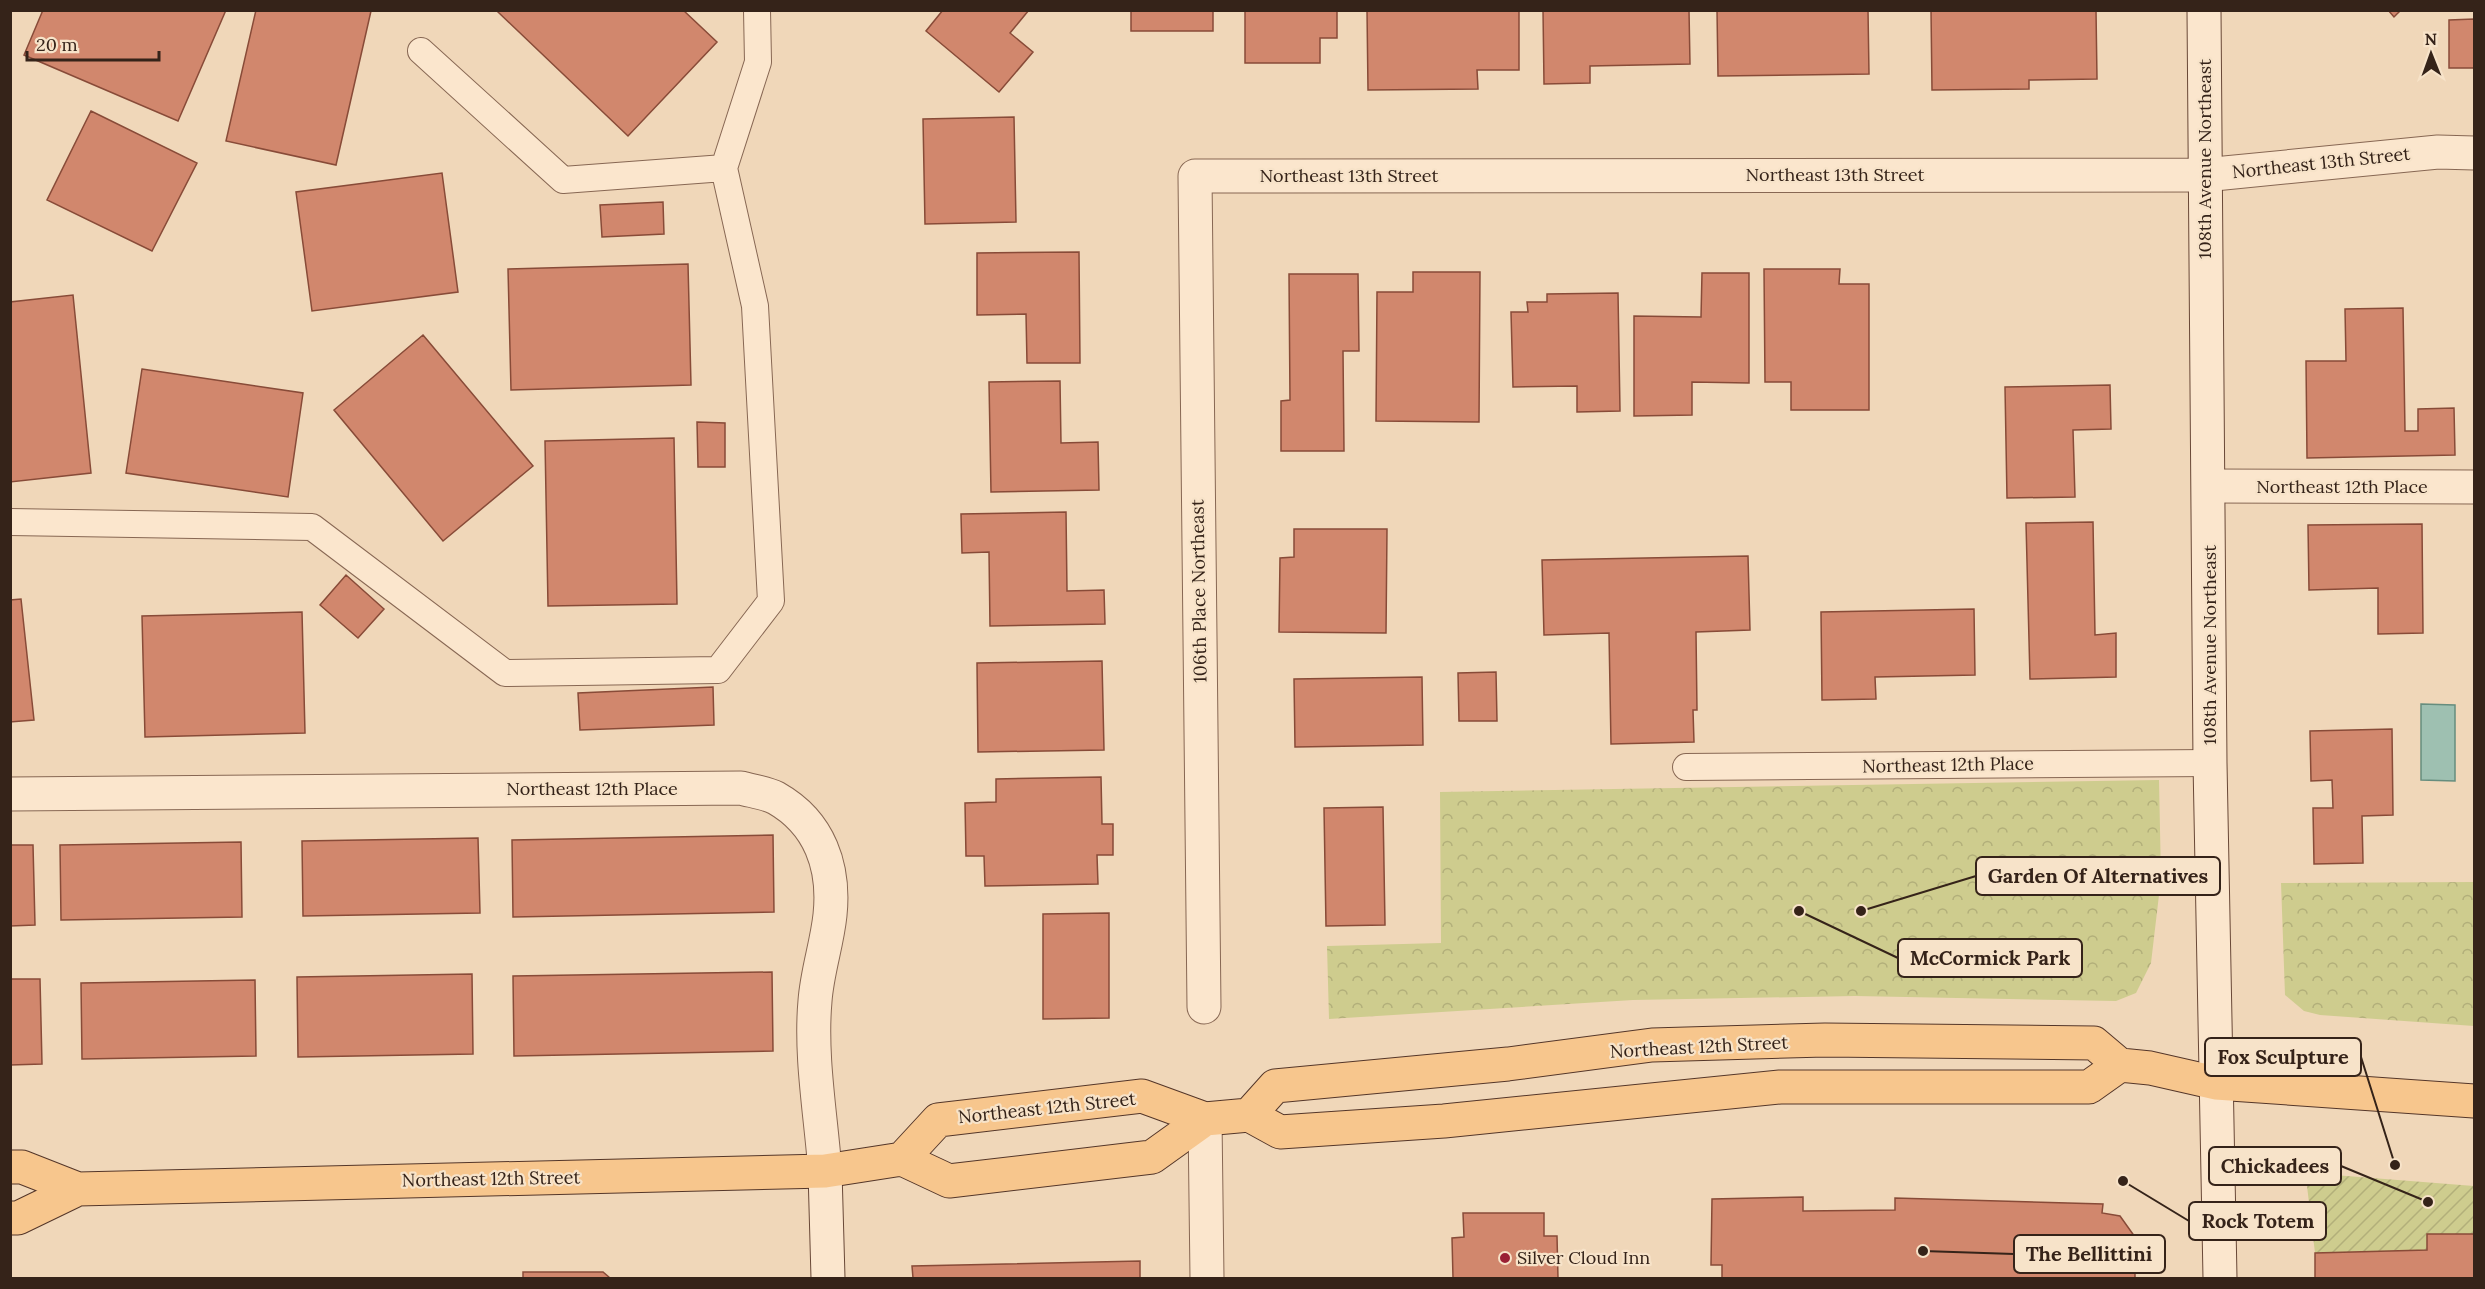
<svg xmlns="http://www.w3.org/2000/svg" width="2485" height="1289" font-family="Lora,serif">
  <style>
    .park { fill: url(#park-crowns) }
    .garden { fill: url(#garden-furrows) }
    .water { fill: #9ec0b1; stroke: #668d7e; stroke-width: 1.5 }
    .building { fill: #d1876d; stroke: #884b38; stroke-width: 1.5 }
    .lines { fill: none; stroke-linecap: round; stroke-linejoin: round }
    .lane-casing { stroke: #876753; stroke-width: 28 }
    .street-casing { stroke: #876753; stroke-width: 35 }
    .secondary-casing { stroke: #694837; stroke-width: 35 }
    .primary-casing { stroke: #543629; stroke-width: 35 }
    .lane { stroke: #fbe6cd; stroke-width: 26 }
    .street { stroke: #fbe6cd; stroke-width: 33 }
    .secondary { stroke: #fbe6cd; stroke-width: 33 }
    .primary { stroke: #f7c68d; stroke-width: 33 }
    .poi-dot { fill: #9a2034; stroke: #f7e3c9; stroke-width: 2 }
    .labels { text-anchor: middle; stroke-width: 4.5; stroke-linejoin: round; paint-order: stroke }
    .street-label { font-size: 18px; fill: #352319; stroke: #f7e3c9 }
    .poi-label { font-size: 18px; fill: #352319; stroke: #f7e3c9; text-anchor: start }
    .leader { fill: none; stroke: #352319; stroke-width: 2 }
    .callout-dot { fill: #352319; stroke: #f7e3c9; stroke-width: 2 }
    .callout { fill: #f7e3c9; stroke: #352319; stroke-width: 2 }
    .callout-label { font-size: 20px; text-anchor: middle; font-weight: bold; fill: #352319 }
  </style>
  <defs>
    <pattern id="park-crowns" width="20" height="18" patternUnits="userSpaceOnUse" patternTransform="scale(1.5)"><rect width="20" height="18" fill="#cecc8e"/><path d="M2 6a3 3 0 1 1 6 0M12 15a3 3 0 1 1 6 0" fill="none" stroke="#b2af7a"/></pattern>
    <pattern id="garden-furrows" width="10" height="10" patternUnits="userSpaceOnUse" patternTransform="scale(1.5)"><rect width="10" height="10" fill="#cecc8e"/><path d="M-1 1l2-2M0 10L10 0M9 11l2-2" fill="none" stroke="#b2af7a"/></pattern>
  </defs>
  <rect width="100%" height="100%" fill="#f0d7b9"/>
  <path class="park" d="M2159,780L2161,878L2151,963L2136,993L2116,1001L1855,996L1633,1000L1329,1019L1327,946L1441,943L1440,792Z
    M2474,882V1026L2320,1015L2304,1011L2285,995L2281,883Z"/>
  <path class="garden" d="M2334,1175L2474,1186V1234H2427V1250L2315,1253L2307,1186L2317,1176Z"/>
  <path class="water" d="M2421,704L2455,705V781L2421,780Z"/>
  <path class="building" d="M43,10H226L178,121L24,55Z
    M256,10L371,11L336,165L226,141Z
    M500,10H683L717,42L628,136L498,12Z
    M943,10H1029L1010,33L1033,52L999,92L926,31Z
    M1131,10H1213V31H1131Z
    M1245,10H1337V38H1320V63H1245Z
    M1367,10H1519V70H1477L1478,89L1368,90Z
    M1543,10H1689L1690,64L1590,66V83L1544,84Z
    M1717,10H1868L1869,74L1718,76Z
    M1931,10H2096L2097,79L2029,80V89L1932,90Z
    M2388,10H2401L2394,17Z
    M2474,19V68H2449V20Z
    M91,111L197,163L152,251L47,200Z
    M1014,117L1016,222L925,224L923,119Z
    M442,173L458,292L312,311L296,192Z
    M663,202L664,234L602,237L600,205Z
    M1079,252L1080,363H1027L1026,314L977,315V253Z
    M688,264L691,385L511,390L508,269Z
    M1764,269H1840L1839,284H1869V410H1791V382H1765Z
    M1413,272H1480L1479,422L1376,421L1377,292H1413Z
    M1702,273H1749V383L1692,382V415L1634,416V316L1701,317Z
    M1289,274H1358L1359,351H1343L1344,451H1281V401L1290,400Z
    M1618,293L1620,411L1577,412V386L1513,387L1511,312H1528L1527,302H1547V294Z
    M73,295L91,473L10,482V302Z
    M2403,308L2405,431H2418V409L2454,408L2455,455L2307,458L2306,361H2346L2345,309Z
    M423,335L533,466L443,541L334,410Z
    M142,369L303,393L288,497L126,473Z
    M1060,381L1061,443L1098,442L1099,490L991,492L989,382Z
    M2110,385L2111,429L2073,430L2075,497L2007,498L2005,387Z
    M697,422L725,423V467H698Z
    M674,438L677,604L548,606L545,441Z
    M1066,512L1067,591L1104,590L1105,624L990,626L989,552L962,553L961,514Z
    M2093,522L2095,635L2116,633V677L2030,679L2026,523Z
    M2422,524L2423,633L2378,634V588L2309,590L2308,525Z
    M1294,529H1387L1386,633L1279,632L1280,558L1294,557Z
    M1748,556L1750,630L1696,632L1697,710H1693L1694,742L1611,744L1609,633L1544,635L1542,560Z
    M346,575L384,609L358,638L320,605Z
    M21,599L34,720L10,722V600Z
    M1974,609L1975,675L1875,677L1876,699L1822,700L1821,612Z
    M302,612L305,733L145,737L142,616Z
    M1102,661L1104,750L978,752L977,663Z
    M1496,672L1497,721H1459L1458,673Z
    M1422,677L1423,745L1295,747L1294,679Z
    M713,687L714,725L580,730L578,693Z
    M2392,729L2393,815L2362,816L2363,863L2314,864L2313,808H2333L2332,780L2311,781L2310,731Z
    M1101,777L1102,824H1113V855H1097L1098,884L985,886L984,856H966L965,803L996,802V779Z
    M1383,807L1385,925L1326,926L1324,808Z
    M773,835L774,912L513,917L512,840Z
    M478,838L480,913L303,916L302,841Z
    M241,842L242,917L61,920L60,845Z
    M10,845H33L35,925L10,926Z
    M1109,913V1018L1043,1019V914Z
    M772,972L773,1051L514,1056L513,976Z
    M472,974L473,1054L298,1057L297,977Z
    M10,979H40L42,1064L10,1065Z
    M255,980L256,1056L82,1059L81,983Z
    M1803,1197V1211L1895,1210V1198L2103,1204L2102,1213L2120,1216L2135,1237V1278H1722V1265H1711L1712,1199Z
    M1463,1213H1544V1236H1557L1558,1278H1453L1452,1238L1464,1237Z
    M2427,1234H2474V1278H2315V1253L2427,1250Z
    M1140,1261V1278H913L912,1266Z
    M523,1272H603L610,1278H523Z"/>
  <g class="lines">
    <defs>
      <path id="lane" d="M724,168L758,62L757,10
        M10,522L312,527L505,673L718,670L771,601L755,306L724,168L563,180L421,51
        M1686,767L2210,763"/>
      <path id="street" d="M2209,486L2474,487
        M10,794L741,788C752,791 766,793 776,798C820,823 835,867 830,915C827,944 817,972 815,1001C810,1057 821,1116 825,1171
        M1204,1007L1195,176L2204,175L2438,152L2474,153
        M1205,1119L1207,1278"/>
      <path id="secondary" d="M2204,10L2210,763L2220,1278
        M825,1171L828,1278"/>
      <path id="primary" d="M1249,1115L1275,1086L1508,1064L1652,1045L1825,1040L2094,1043L2120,1065L2150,1068L2216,1083L2474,1101
        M902,1159L938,1120L1142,1096L1205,1119L1249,1115L1280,1132L1444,1121L1780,1087H2089L2120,1065
        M10,1167H22L78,1189L825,1171L902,1159L949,1181L1152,1157L1205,1119
        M10,1218H18L78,1189"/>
    </defs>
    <use href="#lane" class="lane-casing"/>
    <use href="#street" class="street-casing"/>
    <use href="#secondary" class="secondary-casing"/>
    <use href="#primary" class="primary-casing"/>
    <use href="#lane" class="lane"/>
    <use href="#street" class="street"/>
    <use href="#secondary" class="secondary"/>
    <use href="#primary" class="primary"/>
  </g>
  <circle class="poi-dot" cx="1505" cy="1258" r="6"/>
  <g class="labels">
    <g class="street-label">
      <text transform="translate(2205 159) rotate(-90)" y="6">108th Avenue Northeast</text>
      <text transform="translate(2321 163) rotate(-6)" y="6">Northeast 13th Street</text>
      <text x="1835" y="181">Northeast 13th Street</text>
      <text x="1349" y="182">Northeast 13th Street</text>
      <text x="2342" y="493">Northeast 12th Place</text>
      <text transform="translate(1199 591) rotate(-91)" y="6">106th Place Northeast</text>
      <text transform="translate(2210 645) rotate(-90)" y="6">108th Avenue Northeast</text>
      <text transform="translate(1948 765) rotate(-1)" y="6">Northeast 12th Place</text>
      <text x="592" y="795">Northeast 12th Place</text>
      <text transform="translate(1699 1047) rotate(-3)" y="6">Northeast 12th Street</text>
      <text transform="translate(1047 1108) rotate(-6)" y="6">Northeast 12th Street</text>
      <text transform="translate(491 1179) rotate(-1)" y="6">Northeast 12th Street</text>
    </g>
    <g class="poi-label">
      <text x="1517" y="1264">Silver Cloud Inn</text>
    </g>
  </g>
  <path class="leader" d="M1861 911L1976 876M1799 911L1898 958M2395 1165L2361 1057M2428 1202L2341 1166M2123 1181L2189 1221M1923 1251L2014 1254"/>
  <g class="callout-dot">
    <circle cx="1861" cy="911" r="6"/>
    <circle cx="1799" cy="911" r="6"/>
    <circle cx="2395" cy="1165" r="6"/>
    <circle cx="2428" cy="1202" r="6"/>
    <circle cx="2123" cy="1181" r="6"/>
    <circle cx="1923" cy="1251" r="6"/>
  </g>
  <g class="callout">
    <rect x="1976" y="857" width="244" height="38" rx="6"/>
    <rect x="1898" y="939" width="184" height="38" rx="6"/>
    <rect x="2205" y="1038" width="156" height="38" rx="6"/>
    <rect x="2209" y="1147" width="132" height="38" rx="6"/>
    <rect x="2189" y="1202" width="137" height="38" rx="6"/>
    <rect x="2014" y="1235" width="151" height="38" rx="6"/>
  </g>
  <g class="callout-label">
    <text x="2098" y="883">Garden Of Alternatives</text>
    <text x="1990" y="965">McCormick Park</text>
    <text x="2283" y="1064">Fox Sculpture</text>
    <text x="2275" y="1173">Chickadees</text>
    <text x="2258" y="1228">Rock Totem</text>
    <text x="2089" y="1261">The Bellittini</text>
  </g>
  <rect width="2485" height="1289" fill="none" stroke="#352319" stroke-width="24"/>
  <g transform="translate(2431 54) rotate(359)" stroke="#f7e3c9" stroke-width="4.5" paint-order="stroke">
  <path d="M0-4.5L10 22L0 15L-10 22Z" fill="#352319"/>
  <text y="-9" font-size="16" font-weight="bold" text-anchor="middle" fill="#352319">N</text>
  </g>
  <path d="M27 51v9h132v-9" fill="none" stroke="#352319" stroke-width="3"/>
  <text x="36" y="51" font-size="18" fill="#352319" stroke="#f7e3c9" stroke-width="4.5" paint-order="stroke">20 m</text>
</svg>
